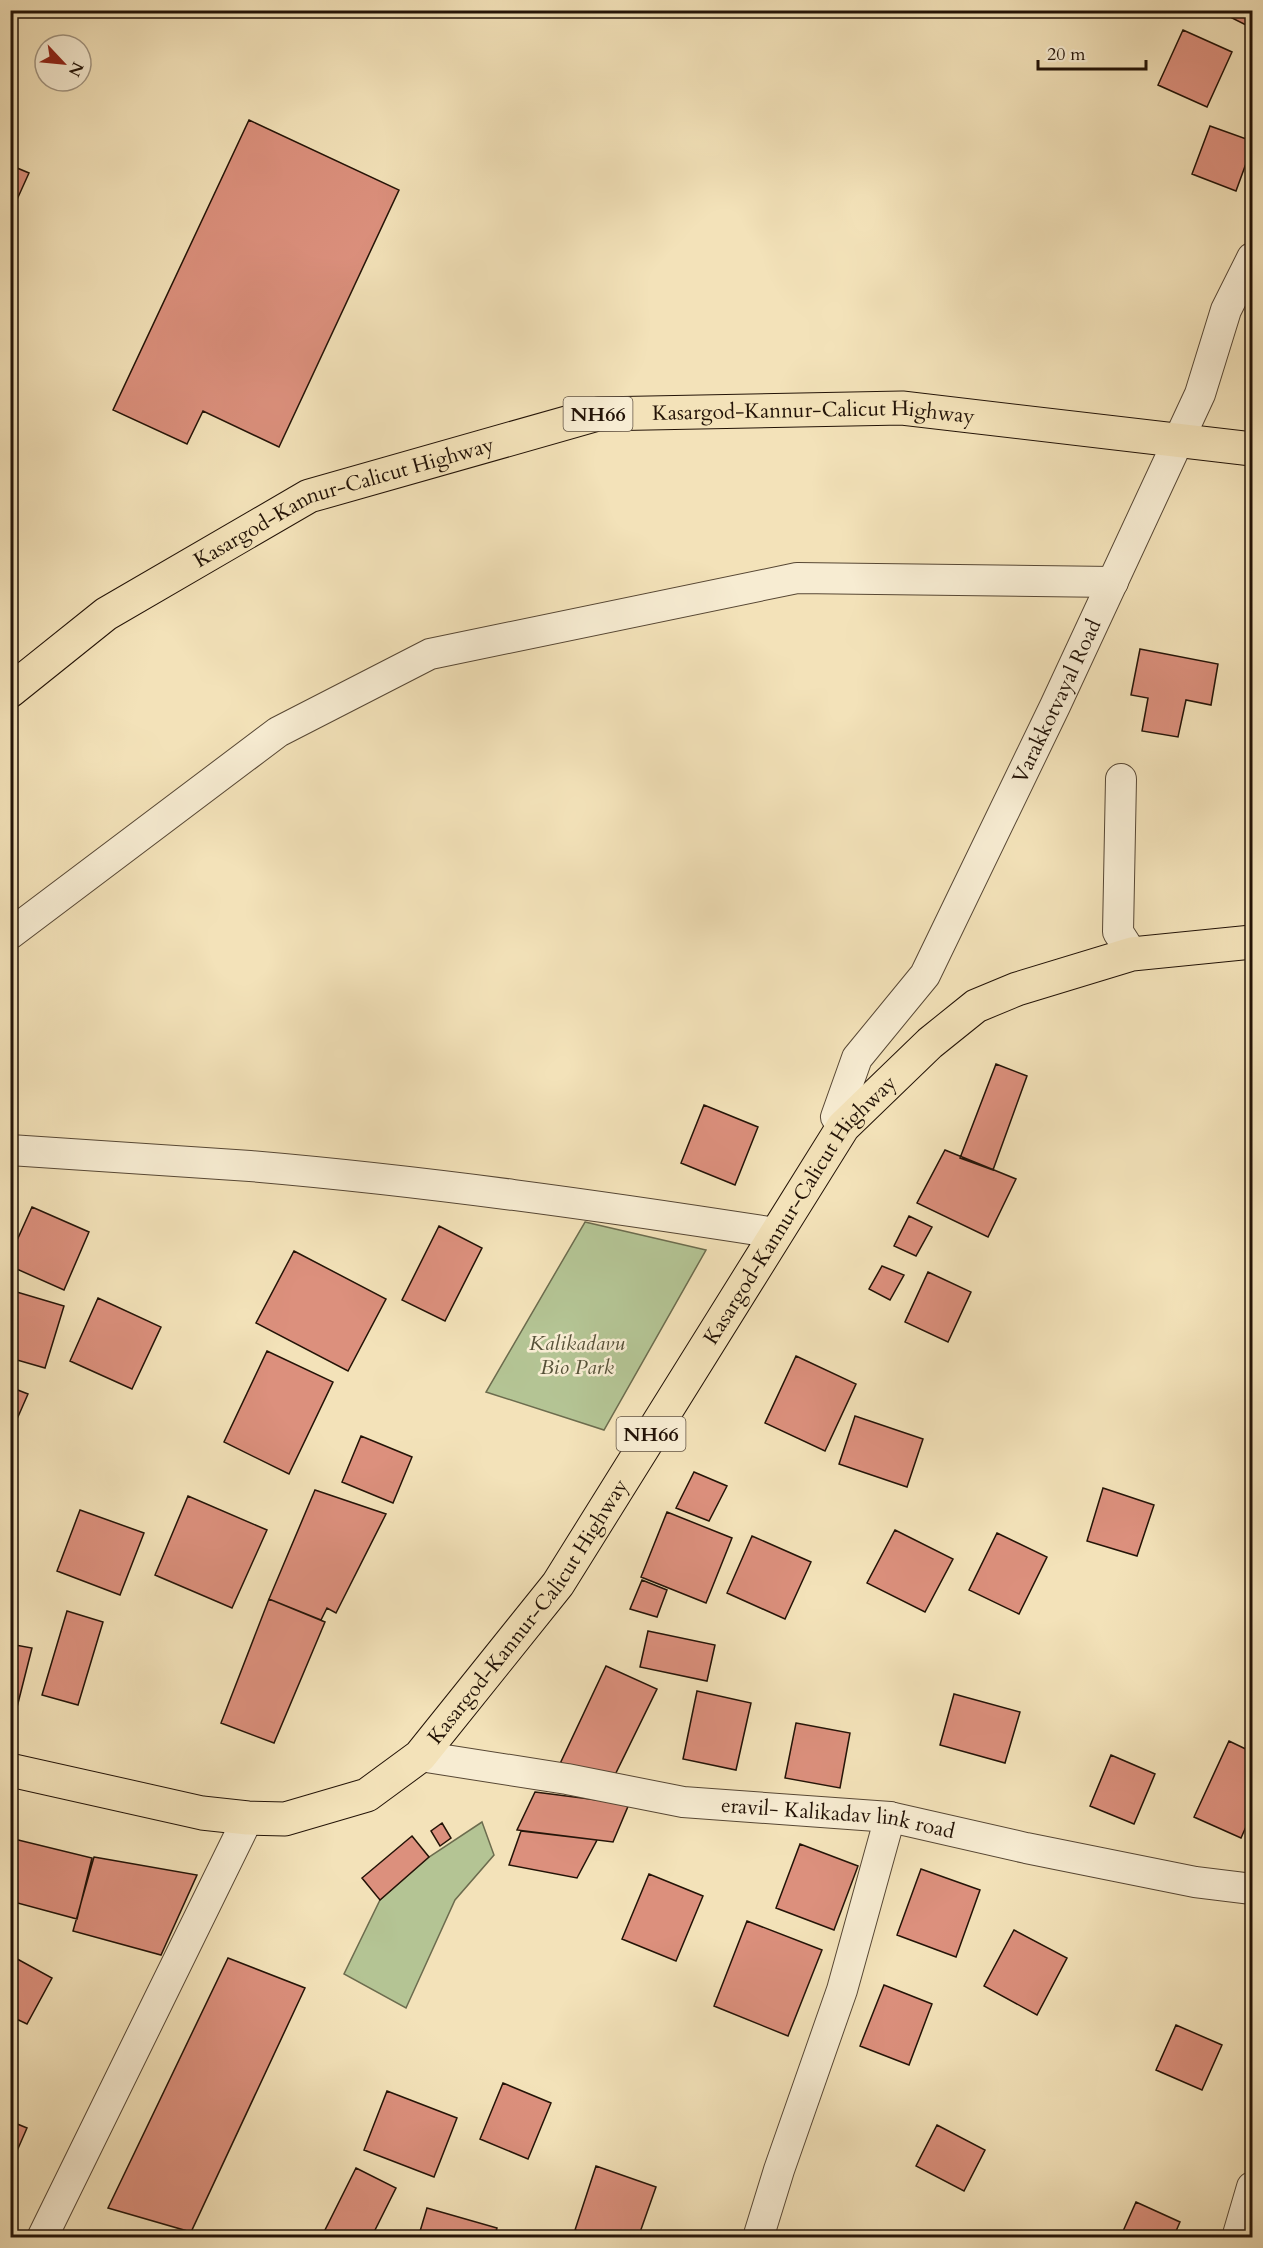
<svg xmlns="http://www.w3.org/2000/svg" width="1263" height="2248" font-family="Cardo,serif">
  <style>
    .green { fill: #b4c494; stroke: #6c6c4e; stroke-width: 1.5 }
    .building { fill: #dc907d; stroke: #231307; stroke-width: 1.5 }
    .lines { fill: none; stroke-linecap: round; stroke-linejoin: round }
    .minor-casing { stroke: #574734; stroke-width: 32 }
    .trunk-casing { stroke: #231307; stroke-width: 35 }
    .minor { stroke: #f7ecd2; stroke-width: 30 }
    .trunk { stroke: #f3e2b9; stroke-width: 33 }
    .labels { text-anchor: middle; stroke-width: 5; stroke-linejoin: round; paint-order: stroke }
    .shield { fill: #f7ecd2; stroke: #635444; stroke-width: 1.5 }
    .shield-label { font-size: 20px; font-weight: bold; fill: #231307 }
    .street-label { font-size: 21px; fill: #231307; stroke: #f7ecd2 }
    .park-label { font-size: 21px; font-style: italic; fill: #565138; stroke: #f7ecd2 }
  </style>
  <rect width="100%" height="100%" fill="#f3e2b9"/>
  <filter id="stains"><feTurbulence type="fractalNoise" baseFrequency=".00333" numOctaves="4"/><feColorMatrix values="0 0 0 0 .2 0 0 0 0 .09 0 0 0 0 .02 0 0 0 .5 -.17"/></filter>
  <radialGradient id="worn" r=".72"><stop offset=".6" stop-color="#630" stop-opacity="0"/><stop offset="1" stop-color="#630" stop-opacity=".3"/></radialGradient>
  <path class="green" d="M585,1222L706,1250L604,1430L486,1392Z
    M482,1822L494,1855L455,1900L406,2008L344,1974L380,1900L429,1857Z"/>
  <path class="building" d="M1224,10H1252V28L1222,13Z
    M1183,30L1232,52L1207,107L1158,85Z
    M249,120L399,190L279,447L203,411L187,444L113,410Z
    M1210,126L1252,141V147L1236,191L1192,174Z
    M10,165L29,173L10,215Z
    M1140,649L1218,664L1211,705L1186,700L1178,737L1142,731L1148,698L1131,695Z
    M1248,677H1252V713H1246Z
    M996,1064L1027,1076L993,1170L960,1158Z
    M704,1105L758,1127L735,1185L681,1163Z
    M945,1150L1016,1179L988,1237L917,1203Z
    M32,1207L89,1232L64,1290L10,1266V1256Z
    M909,1216L932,1227L916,1256L894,1246Z
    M439,1226L482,1248L445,1321L402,1300Z
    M294,1251L386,1299L348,1371L256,1323Z
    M882,1266L904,1275L890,1300L869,1289Z
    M928,1272L971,1292L948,1342L905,1322Z
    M10,1290L64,1306L45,1368L10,1358Z
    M98,1298L161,1327L132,1389L70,1361Z
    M267,1351L333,1382L289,1474L224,1442Z
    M796,1356L856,1384L825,1451L765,1423Z
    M10,1387L28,1394L10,1435Z
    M855,1416L923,1439L907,1487L839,1464Z
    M361,1436L412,1457L393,1503L342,1482Z
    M694,1472L727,1486L709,1521L676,1508Z
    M1103,1488L1154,1505L1137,1556L1087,1541Z
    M315,1490L386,1514L336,1613L327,1608L321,1620L269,1599Z
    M188,1496L267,1530L232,1608L155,1575Z
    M80,1510L144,1533L120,1595L57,1571Z
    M667,1512L732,1538L706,1603L641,1577Z
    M895,1530L953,1559L925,1612L867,1583Z
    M997,1533L1047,1557L1019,1614L969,1590Z
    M752,1536L811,1562L785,1619L727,1593Z
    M642,1580L667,1590L657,1617L630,1609Z
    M269,1599L325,1622L274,1743L221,1723Z
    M67,1611L103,1622L78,1705L42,1695Z
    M648,1631L715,1645L707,1681L640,1667Z
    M10,1644L32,1648L15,1715L10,1714Z
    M606,1666L657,1689L612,1781L558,1768Z
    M697,1691L751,1703L736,1770L683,1759Z
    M954,1694L1020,1712L1005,1763L940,1745Z
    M796,1723L850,1733L840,1788L785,1778Z
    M1229,1741L1252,1752V1813L1241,1838L1194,1817Z
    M1111,1755L1155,1774L1134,1824L1090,1806Z
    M535,1792L629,1804L613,1842L517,1830Z
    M442,1823L451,1838L440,1846L431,1831Z
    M521,1831L597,1840L577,1878L509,1865Z
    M412,1836L429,1857L380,1900L362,1878Z
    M10,1838L92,1858L77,1919L10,1901Z
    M800,1844L858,1866L834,1930L776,1908Z
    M94,1857L197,1875L161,1955L73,1931Z
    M921,1869L980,1890L956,1957L897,1935Z
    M649,1874L703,1896L676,1961L622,1939Z
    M747,1921L822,1950L788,2036L714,2006Z
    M1014,1930L1067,1958L1037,2015L984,1986Z
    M10,1955L52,1978L27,2024L10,2016Z
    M228,1958L305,1988L191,2232L108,2208Z
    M884,1985L932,2004L909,2065L860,2046Z
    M1176,2025L1222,2045L1202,2090L1156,2070Z
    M503,2083L551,2103L528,2159L480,2139Z
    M387,2091L457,2118L434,2177L364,2150Z
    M10,2121L27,2128L10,2167Z
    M937,2125L985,2150L964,2191L916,2166Z
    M596,2166L656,2187L638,2238H598L575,2230Z
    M356,2168L396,2188L371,2238H335L324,2232Z
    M1136,2202L1180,2222L1173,2238H1120Z
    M427,2208L497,2228L494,2238H418Z"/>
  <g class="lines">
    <defs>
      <g id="minor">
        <path d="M1121,779L1118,932L1132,954"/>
        <path d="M10,934L278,732L430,654L797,578L1113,582"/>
        <path id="s1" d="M843,1127L836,1117L857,1058L925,975L1055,706L1200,394L1226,310L1252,258"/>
        <path d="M10,1150C90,1155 170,1160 250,1166C426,1181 602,1206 776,1233"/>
        <path id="s2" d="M420,1756L567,1779L683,1802L890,1817L1026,1848L1195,1882L1252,1889"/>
        <path d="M42,2238L248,1818"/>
        <path d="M758,2238L779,2170L842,1990L890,1817"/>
        <path d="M1237,2238L1252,2187"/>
      </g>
      <g id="trunk">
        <path id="s3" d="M10,691L106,614L309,496L598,414L902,408L1252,449"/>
        <path id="s4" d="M10,1770L202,1813L248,1818L285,1819L367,1795L420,1756L558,1584L843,1127L930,1043L976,1006L1017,989L1132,954L1252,942"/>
      </g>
    </defs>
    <use href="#minor" class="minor-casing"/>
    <use href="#trunk" class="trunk-casing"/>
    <use href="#minor" class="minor"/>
    <use href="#trunk" class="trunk"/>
  </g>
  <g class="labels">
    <g class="shield">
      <rect x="563.5" y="397" width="69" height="34" rx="4.5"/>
      <rect x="616.5" y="1417" width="69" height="34" rx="4.5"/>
    </g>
    <g class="shield-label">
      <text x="598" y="421">NH66</text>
      <text x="651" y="1441">NH66</text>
    </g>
    <g class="street-label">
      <text dy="7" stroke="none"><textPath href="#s3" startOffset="874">Kasargod-Kannur-Calicut Highway</textPath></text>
      <text dy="7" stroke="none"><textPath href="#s3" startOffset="388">Kasargod-Kannur-Calicut Highway</textPath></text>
      <text dy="7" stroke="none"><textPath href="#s1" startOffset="486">Varakkotvayal Road</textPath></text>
      <text dy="7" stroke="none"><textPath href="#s4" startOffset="1098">Kasargod-Kannur-Calicut Highway</textPath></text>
      <text dy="7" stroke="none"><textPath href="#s4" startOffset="612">Kasargod-Kannur-Calicut Highway</textPath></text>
      <text dy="7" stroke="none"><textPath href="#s2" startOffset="423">eravil- Kalikadav link road</textPath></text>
    </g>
    <g class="park-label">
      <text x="577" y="1350">Kalikadavu<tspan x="577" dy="24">Bio Park</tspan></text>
    </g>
  </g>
  <rect width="1263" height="2248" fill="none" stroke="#f3e2b9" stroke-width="36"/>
  <rect x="12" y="12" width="1239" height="2224" fill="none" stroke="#231307" stroke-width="3"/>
  <rect x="18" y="18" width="1227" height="2212" fill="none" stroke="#231307" stroke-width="1.5"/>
  <g transform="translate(63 63) rotate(116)"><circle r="28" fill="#f7ecd2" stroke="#a29581" stroke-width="1.5"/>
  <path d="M0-4.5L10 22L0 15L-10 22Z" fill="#8f2418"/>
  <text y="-9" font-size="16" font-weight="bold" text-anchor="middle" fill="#231307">N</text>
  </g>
  <path d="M1038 60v9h108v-9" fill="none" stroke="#231307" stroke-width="3"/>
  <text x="1047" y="60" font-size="18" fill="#231307" stroke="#f7ecd2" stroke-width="4.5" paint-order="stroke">20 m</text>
  <rect width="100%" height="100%" filter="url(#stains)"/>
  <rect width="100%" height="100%" fill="url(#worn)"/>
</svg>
